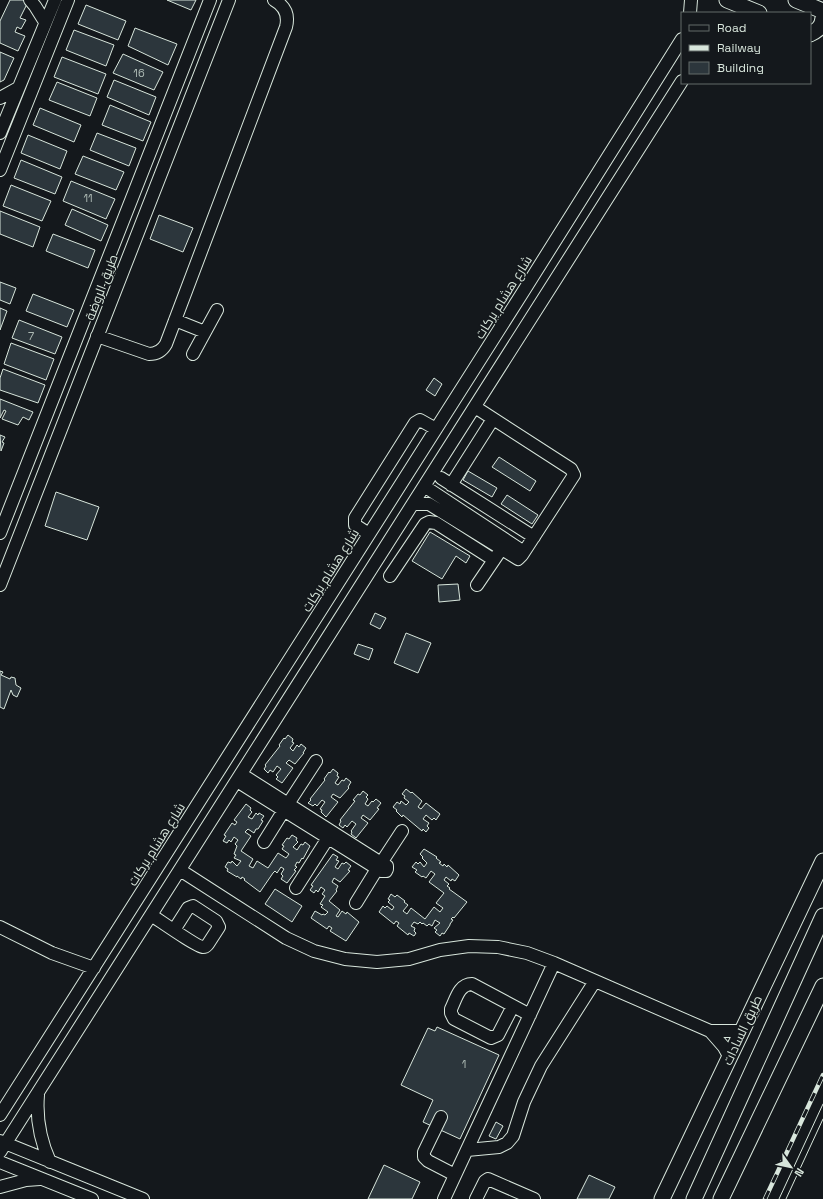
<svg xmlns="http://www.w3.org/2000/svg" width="823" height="1199" font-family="'Space Grotesk',Cairo,sans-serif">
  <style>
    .building { fill: #2c363c; stroke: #d8e6dc }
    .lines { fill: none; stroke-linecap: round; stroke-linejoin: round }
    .minor-casing { stroke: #d8e6dc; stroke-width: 14 }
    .major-casing { stroke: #d8e6dc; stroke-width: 17 }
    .minor { stroke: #14181c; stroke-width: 12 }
    .major { stroke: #14181c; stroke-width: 15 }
    .tram { stroke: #d8e6dc; stroke-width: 1 }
    .rail-casing { stroke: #d8e6dc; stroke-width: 4.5 }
    .rail { stroke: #14181c; stroke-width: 3; stroke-dasharray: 9; stroke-linecap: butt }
    .labels { text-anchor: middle; stroke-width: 3; stroke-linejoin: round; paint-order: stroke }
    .number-label { font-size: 11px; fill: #adbab4 }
    .street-label { font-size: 13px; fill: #d8e6dc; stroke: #14181c }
  </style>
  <rect width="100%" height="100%" fill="#14181c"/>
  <path class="building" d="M10,0H24L28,2L20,18L26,20L21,29L17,27L15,32L25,36L18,51L0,43V21Z
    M167,0H196L191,10Z
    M86,5L126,21L118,40L78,24Z
    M135,28L177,44L168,65L128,46Z
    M74,30L114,45L106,66L66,50Z
    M0,52L14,58L4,80L0,82Z
    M123,54L163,72L154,90L113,73Z
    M62,57L106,74L98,94L54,77Z
    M114,80L156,97L149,115L107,97Z
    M57,82L97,98L90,116L49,100Z
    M110,105L151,122L143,141L102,125Z
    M40,108L81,125L74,142L33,125Z
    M97,133L136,148L129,166L90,150Z
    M28,135L67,151L60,169L21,153Z
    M83,156L124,172L116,190L75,174Z
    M21,160L62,177L55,194L14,178Z
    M71,181L115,199L106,219L63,201Z
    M11,185L51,201L42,221L3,206Z
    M72,209L108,225L101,241L65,225Z
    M0,211L40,227L33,247L0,234Z
    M159,215L193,228L183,252L150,239Z
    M53,234L95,250L88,268L46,251Z
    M0,282L16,288L10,304L0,300Z
    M33,294L74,310L67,327L26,311Z
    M0,308L7,311L0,330Z
    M19,320L62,337L55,354L12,338Z
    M11,343L54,359L46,380L4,364Z
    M3,369L45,385L38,403L0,390V378Z
    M434,378L442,384L435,396L426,390Z
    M0,399L33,412L29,420L23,417L18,425L2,419L6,411L4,410L0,418Z
    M0,435L5,437L2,442L4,443L1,451Z
    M499,457L536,481L530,491L492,467Z
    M468,471L497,488L492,497L463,480Z
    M56,492L99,507L87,540L45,526Z
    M507,495L538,515L532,524L501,504Z
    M430,532L470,556L466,563L456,556L442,579L412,561Z
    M458,584L460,600L439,602L438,585Z
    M375,613L386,618L380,629L370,624Z
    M406,633L431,643L418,673L394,663Z
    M358,644L373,649L369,660L354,654Z
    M0,671L3,672L1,675L10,679L11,677L15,678L16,685L21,688L17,697L13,695L11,690L4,709L0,707Z
    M288,735L293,739L292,742L294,743L290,748L293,751L297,745L299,747L301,744L306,748L303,753H304L295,764L289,760L286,763L293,768L282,783L276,779L278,777L276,775L281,769L277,766L273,772L270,770L268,773L264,769L266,766L265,765L280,746L279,745L284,738L285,739Z
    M333,769L338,773L337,776L339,777L335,783L338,785L342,780L344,781L346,778L351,782L348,787L349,788L340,798L333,794L331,797L338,802L326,817L321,812L322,810L320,809L325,802L322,800L317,806L315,804L313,806L308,803L311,800L310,799L325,780L324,779L329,772L330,773Z
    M406,789L411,793L412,792L422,801L418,807L421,809L426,803L440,814L436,820L434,818L432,820L426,815L423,819L429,823L427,826L429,828L426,832L423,829L422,831L403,815L402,817L396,811L397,810L393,807L397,802L400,804L401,801L406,805L409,802L404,798L405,796L402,794Z
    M363,791L368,795L366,797L368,799L365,804L368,806L372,801L373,802L376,799L381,803L377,808L379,809L370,820L363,815L361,818L368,823L356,838L351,834L352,832L351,831L356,824L352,821L347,827L345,825L343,828L339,825L341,821L340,820L355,801L353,800L358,794L360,795Z
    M246,804L251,808L250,810L252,812L248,817L252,819L256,813L258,815L259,813L264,816L261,820L263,821L258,829H256L254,833L248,829L245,832L251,836L241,851L253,859L249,866L253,868L257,861L268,868L278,853L286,858L289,854L282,849L284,846L282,845L287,838L289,839L292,835L297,838L296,840L298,842L293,847L297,850L301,844L303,845L305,842L310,846L303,859L302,858L299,863L297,862L295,866L297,867L294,870L296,871L287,883L281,879L283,876L281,874L284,869L281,867L277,873L275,871L273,873L260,892L244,880L245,879L242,877L241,879L237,876V877L227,871L228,869L225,867L228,862L231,863L232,861L237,866L241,861L234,858L236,855L234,854L237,846L235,844L238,840L234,837L231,842L229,840L227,843L223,841L226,836L224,835L232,823L235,825L237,822L234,820Z
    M424,849L437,857L436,858L441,862L439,863L443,866L444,864L447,867L448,865L459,875L455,881L452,879L451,881L446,877L444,880L449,884L447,886L450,888L449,889L467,902L454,918L453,917L451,919L453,920L450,924V925L444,934L442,933L440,936L435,932L437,930L434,928L440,923L435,920L432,926L429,924L427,926L423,923L422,924L420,922L418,924L414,922L411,926L415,928L414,931L416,933L414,936L409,933L408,935L397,926L399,923L396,921L394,924L379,912L383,906L385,908L387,906L392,910L394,907L388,902L390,900L388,899L391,894L395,897L397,895L405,901L404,902L408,905L403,911L407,914L411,908L425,919L434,907L440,912L443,908L436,903L444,893L429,882L435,874L431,871L426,878L423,876L422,877L415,872L417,870L412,867L416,862L418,864L420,862L424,867L427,863L422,858L423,857L420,854Z
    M333,854L338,857L336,860L339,861L335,867L338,869L342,863L344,864L346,862L351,866L348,870L350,871L340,882L334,878L332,882L338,886L336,890L337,891L329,901L340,910L336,916L338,917L342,911L346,914L347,912L359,922L346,941L330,931L332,928L329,926L327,929L311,918L315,911L322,915L323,914L325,915L328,912L321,907L323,905L320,904L325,896L322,894L325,890L321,887L318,892L316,890L314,893L310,890L313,886L311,885Z
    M275,889L302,906L292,922L265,904Z
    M437,1027L499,1055L460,1139L423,1122L433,1100L401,1085L428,1028L435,1031Z
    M496,1122L503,1126L496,1139L489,1136Z
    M384,1165L420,1182L412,1199H368Z
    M589,1175L615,1187L609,1199H577Z"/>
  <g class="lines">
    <defs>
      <path id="minor" d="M30,0L35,6L45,22
        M690,13L691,0
        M0,98L18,88
        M0,133L55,0
        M0,170L68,0
        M175,320L205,332
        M97,336L149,354C157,354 162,351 166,344L286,27C289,15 285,6 274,0
        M193,354L217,310
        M441,478L534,537
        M451,485L493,419
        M424,486L524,552
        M413,504H429L518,559L522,555L574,475L571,469L475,407
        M0,533L210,0
        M369,534L355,525V518L415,423L420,420L436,429
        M390,576L425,524L429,522L436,523L494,560
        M0,585L229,0
        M477,585L498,554
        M237,781L381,871H386L387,869V866L381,863L241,774
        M288,804L316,761
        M264,842L284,810
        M381,863L402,831
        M180,870L286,938L314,951L345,959L377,962L409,959L440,950L469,946L498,947L527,953L554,963L710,1031H742
        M296,888L328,838
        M356,903L377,869
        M151,915C159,920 197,947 203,947C206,947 206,946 208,944L219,927L216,921L193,906L188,908L174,930
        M0,927L52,953L94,968
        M513,1006L498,1035L491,1038L454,1019L451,1013V1009C456,999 459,984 472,984L530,1015
        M710,1031L724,1047L729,1056
        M38,1095C36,1119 40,1140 50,1162
        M0,1115L523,292L682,39
        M441,1117L424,1152V1157L428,1161L455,1175
        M0,1141L143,1199
        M467,1150L499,1147L507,1143L513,1136L524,1102L541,1066L595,981
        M0,1152L682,81
        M0,1162L92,1199
        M0,1187L26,1180L40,1179
        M444,1199L554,963
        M476,1199L485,1181L488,1179L534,1199"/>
      <path id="major" d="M727,0L759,13
        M796,0L823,11
        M810,34C818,30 822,27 823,18
        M662,1199L823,861
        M694,1199L823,916
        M721,1199L823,986"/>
    </defs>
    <use href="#minor" class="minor-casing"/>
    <use href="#major" class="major-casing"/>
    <use href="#minor" class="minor"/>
    <use href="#major" class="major"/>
    <path class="tram" d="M779,1199L823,1104
      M786,1199L823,1119"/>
    <defs>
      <path id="rail" d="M765,1199L823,1075"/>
    </defs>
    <use href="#rail" class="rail-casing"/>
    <use href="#rail" class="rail"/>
  </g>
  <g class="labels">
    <g class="number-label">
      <text x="139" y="77">16</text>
      <text x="88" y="202">11</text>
      <text x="31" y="340">7</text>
      <text x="464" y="1068">1</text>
    </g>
    <g class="street-label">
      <text transform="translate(101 287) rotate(-69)" y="5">طريق الروضة</text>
      <text transform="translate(503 297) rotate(-58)" y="5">شارع هشام بركات</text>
      <text transform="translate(330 570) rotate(-58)" y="5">شارع هشام بركات</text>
      <text transform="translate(156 844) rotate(-58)" y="5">شارع هشام بركات</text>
      <text transform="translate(742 1030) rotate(-65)" y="5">طريق السادات</text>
    </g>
  </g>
  <rect x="681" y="12" width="130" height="72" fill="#14181c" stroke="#626a69"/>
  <rect x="689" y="25" width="20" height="6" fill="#14181c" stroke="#626a69"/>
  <text x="717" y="32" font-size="12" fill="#d8e6dc">Road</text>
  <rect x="689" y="45" width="20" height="6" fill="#d8e6dc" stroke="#626a69"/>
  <text x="717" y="52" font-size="12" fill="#d8e6dc">Railway</text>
  <rect x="689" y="62" width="20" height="12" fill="#2c363c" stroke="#626a69"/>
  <text x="717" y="72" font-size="12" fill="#d8e6dc">Building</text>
  <g transform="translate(791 1167) rotate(123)" stroke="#14181c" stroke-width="3" paint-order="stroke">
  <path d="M0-3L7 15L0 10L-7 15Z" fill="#d8e6dc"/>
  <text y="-6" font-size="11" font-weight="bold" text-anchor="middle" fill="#d8e6dc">N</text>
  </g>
</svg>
